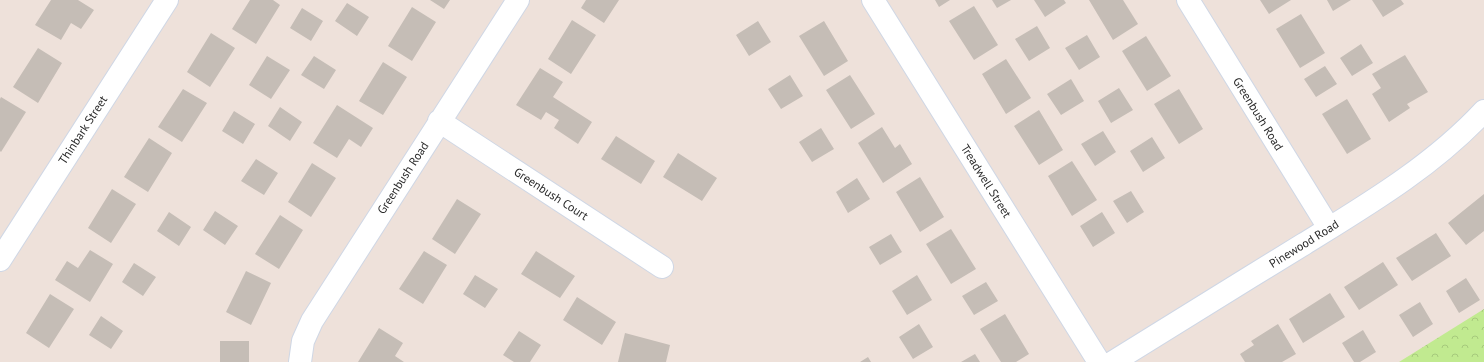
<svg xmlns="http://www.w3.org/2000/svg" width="1484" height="362" font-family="'PT Sans',sans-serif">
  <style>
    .forest { fill: url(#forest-crowns) }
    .building { fill: #c5bdb6 }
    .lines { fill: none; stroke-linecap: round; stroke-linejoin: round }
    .minor-casing { stroke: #cfd7e5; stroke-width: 24 }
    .minor { stroke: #fff; stroke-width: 22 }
    .labels { text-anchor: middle; stroke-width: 3.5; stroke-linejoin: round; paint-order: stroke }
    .street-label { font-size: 12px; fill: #2a2a2a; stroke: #fff }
  </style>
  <defs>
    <pattern id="forest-crowns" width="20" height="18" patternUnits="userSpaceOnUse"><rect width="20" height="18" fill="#c1ea90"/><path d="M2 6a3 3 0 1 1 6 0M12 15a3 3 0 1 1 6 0" fill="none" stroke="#a6c97c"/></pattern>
  </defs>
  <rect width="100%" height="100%" fill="#eee1da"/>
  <path class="forest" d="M1484,309V362H1399Z"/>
  <path class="building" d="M51,0H78L94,10L81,29L71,23L61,40L35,25Z
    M250,0H273L280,5L256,44L232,29Z
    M430,0H450L444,9Z
    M586,0H619L604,23L581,8Z
    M935,0H950L939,7Z
    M992,0H1011L997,8Z
    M1034,0H1064L1066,3L1045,17Z
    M1089,0H1123L1138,24L1113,40Z
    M1260,0H1291L1269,14Z
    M1327,0H1351L1333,11Z
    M1372,0H1401L1404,4L1383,17Z
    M347,3L369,17L357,36L335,21Z
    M974,6L998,45L974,60L949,21Z
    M412,7L436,22L412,61L388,46Z
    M302,8L323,21L311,41L290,28Z
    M1301,14L1325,53L1300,68L1276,29Z
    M572,20L596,35L571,74L548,59Z
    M758,21L771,42L749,56L736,35Z
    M824,21L848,61L824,76L799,36Z
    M1037,26L1050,48L1029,61L1015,39Z
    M211,33L235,48L210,87L187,72Z
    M1087,35L1100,57L1079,70L1065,48Z
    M1146,36L1171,76L1147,91L1122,51Z
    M1361,44L1373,63L1352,76L1340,58Z
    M38,48L62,63L38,103L13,87Z
    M1405,55L1428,92L1407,104L1410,108L1389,122L1372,94L1381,88L1372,74Z
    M267,56L290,70L271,99L249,85Z
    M314,56L336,70L324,89L301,75Z
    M1006,59L1031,98L1006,114L982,74Z
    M383,62L407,77L383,115L359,101Z
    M1325,66L1337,84L1316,97L1304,79Z
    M540,68L563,82L553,97L592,122L578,144L554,128L559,120L546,112L541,120L516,105Z
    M790,75L803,96L781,109L768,89Z
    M850,75L875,114L851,129L826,90Z
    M1071,79L1084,101L1061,115L1047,94Z
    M1119,88L1133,110L1111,123L1098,101Z
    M183,89L207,103L182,142L158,127Z
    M1179,89L1203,129L1179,144L1154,104Z
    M1,97L26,112L1,152L0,151V99Z
    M1347,99L1371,139L1347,154L1322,114Z
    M337,105L373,128L361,147L349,139L337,158L313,143Z
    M280,107L302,122L290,141L268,126Z
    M1039,110L1063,150L1039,165L1014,126Z
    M234,111L255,124L243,144L222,131Z
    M882,127L895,148L900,144L912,164L883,183L858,143Z
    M821,128L834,149L812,162L799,142Z
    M1103,131L1116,152L1095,166L1081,144Z
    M616,136L655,161L641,184L601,159Z
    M1152,137L1165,158L1143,172L1130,151Z
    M149,138L172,153L148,192L124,177Z
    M678,153L717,178L702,201L663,177Z
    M256,159L278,173L264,195L241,181Z
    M1072,161L1097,200L1072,216L1048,176Z
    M312,163L336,178L311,217L288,202Z
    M920,177L944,217L920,232L896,192Z
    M857,178L870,199L848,213L836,192Z
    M112,189L136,204L111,243L88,228Z
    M1131,191L1144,212L1127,223L1113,201Z
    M1484,194V231L1466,245L1448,223Z
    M457,199L481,214L455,254L432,239Z
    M215,211L238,226L225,245L203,230Z
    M169,212L191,227L179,246L157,231Z
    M1102,212L1115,233L1093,247L1080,226Z
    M280,215L303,230L279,269L255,254Z
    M951,229L976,269L951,284L926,244Z
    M1436,233L1451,256L1412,281L1396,258Z
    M891,234L902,252L880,265L869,247Z
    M90,250L113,264L90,302L55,280L67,261L78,268Z
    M424,251L447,265L423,304L399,289Z
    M536,251L575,276L560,298L521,274Z
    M1383,262L1398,285L1359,310L1344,287Z
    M134,263L156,277L143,296L122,282Z
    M246,271L271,283L251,325L226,312Z
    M475,275L498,289L485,308L463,294Z
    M917,275L932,300L907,315L892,291Z
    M1466,278L1480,300L1459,313L1446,291Z
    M986,282L998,301L974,315L962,296Z
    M1330,293L1345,317L1303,343L1289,319Z
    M50,294L74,309L49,348L26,333Z
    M577,297L616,322L602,345L563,320Z
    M1420,302L1433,324L1413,337L1399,315Z
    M1005,314L1029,354L1016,362H1001L980,329Z
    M101,316L123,331L111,349L89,335Z
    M919,324L933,347L913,359L899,337Z
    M1278,324L1296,354L1282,362H1245L1240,354L1254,345L1251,341Z
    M379,328L403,343L395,356L404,362H358Z
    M1363,330L1376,352L1360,362H1354L1342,343Z
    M519,331L541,345L530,362H514L503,355Z
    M625,333L670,345L666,362H618Z
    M220,341H249V362H220Z
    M975,354L980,362H961Z
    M868,357L871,362H860Z"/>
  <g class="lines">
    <defs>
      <path id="minor" d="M873,0L1099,362
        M1188,0L1329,228
        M439,121L662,267
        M0,260L167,0
        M300,362L303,341L312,321L518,0
        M1113,362C1176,323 1240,283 1304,244C1367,205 1433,166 1484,111"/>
    </defs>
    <use href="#minor" class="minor-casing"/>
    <use href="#minor" class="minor"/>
  </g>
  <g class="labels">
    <g class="street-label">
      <text transform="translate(1258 114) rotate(58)" y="4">Greenbush Road</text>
      <text transform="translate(83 130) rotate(-57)" y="4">Thinbark Street</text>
      <text transform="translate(403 178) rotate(-57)" y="4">Greenbush Road</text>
      <text transform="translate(986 181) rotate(58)" y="4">Treadwell Street</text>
      <text transform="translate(551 194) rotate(33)" y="4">Greenbush Court</text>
      <text transform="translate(1304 244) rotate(-32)" y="4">Pinewood Road</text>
    </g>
  </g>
</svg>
